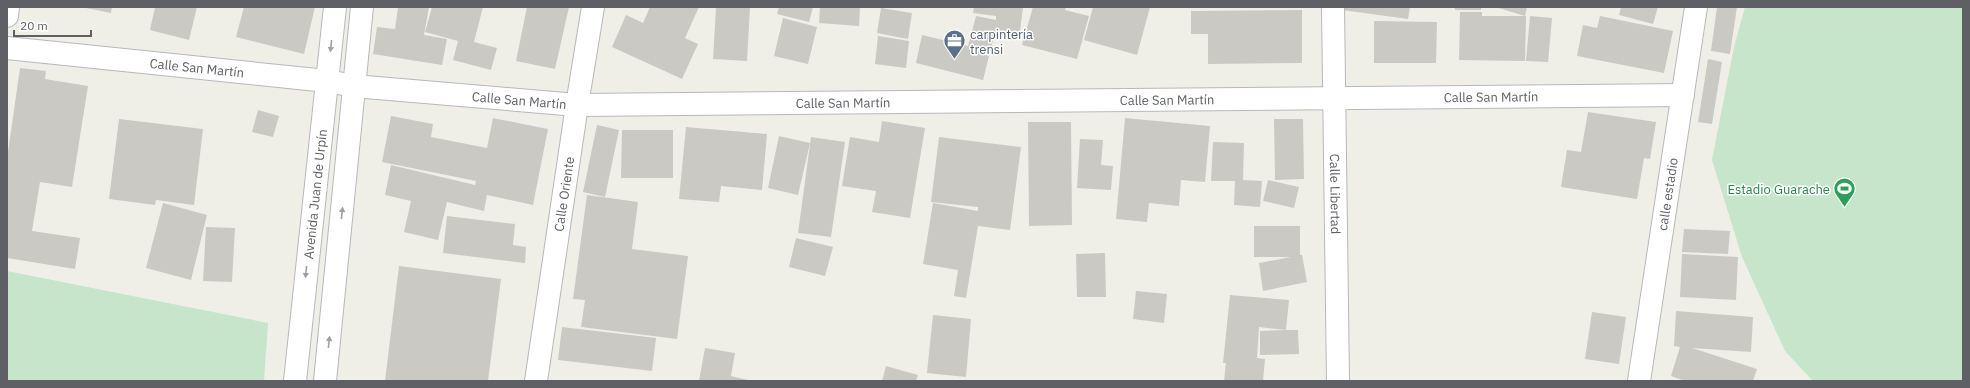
<svg xmlns="http://www.w3.org/2000/svg" width="1970" height="388" font-family="'IBM Plex Sans',sans-serif">
  <style>
    .green { fill: #c6e5cb }
    .building { fill: #cbc9c4 }
    .lines { fill: none; stroke-linecap: round; stroke-linejoin: round }
    .minor-casing { stroke: #b7b8bc; stroke-width: 24 }
    .minor { stroke: #fff; stroke-width: 22 }
    .oneway { fill: #9ea0a3 }
    .labels { text-anchor: middle; stroke-width: 3; stroke-linejoin: round; paint-order: stroke }
    .service-label { font-size: 13px; fill: #4e5e75; stroke: #fff; text-anchor: start }
    .street-label { font-size: 13px; fill: #5e6066; stroke: #fff }
    .leisure-label { font-size: 13px; fill: #27864d; stroke: #fff; text-anchor: end }
  </style>
  <rect width="100%" height="100%" fill="#efefe7"/>
  <path class="green" d="M1745,7H1963V381H1813L1785,351L1742,257L1712,160L1734,47Z
    M7,271L268,323L264,381H7Z"/>
  <path class="building" d="M81,7H112L111,13Z
    M155,7H197L189,40L150,30Z
    M244,7H315L304,54L236,37Z
    M398,7H429L424,35L447,39L442,65L373,54L377,27L395,29Z
    M432,7H483L474,42L497,48L491,70L453,60L458,41L425,32Z
    M527,7H569L555,69L516,61Z
    M650,7H699L685,38L698,44L682,79L612,47L626,15L643,23Z
    M716,7H750L747,61L713,59Z
    M779,7H813L809,22L777,14Z
    M820,7H860L859,26L819,23Z
    M974,7H1023L1019,39L994,36L983,80L916,63L922,35L968,46L976,16L996,20V16L973,13Z
    M1033,7H1066L1065,10L1089,16L1077,59L1022,45Z
    M1093,7H1150L1137,55L1084,40Z
    M1342,7H1410L1408,19L1342,10Z
    M1455,7H1481V10H1455Z
    M1495,7H1527L1525,16Z
    M1621,7H1658L1653,24L1619,15Z
    M1717,7H1737L1730,54L1711,51Z
    M881,8L912,13L908,39L877,33Z
    M1302,10V63L1208,64V34H1191V11Z
    M1460,12H1482V16H1526L1525,61L1459,60Z
    M1530,16L1552,18L1548,62L1526,61Z
    M1600,16L1673,31L1664,73L1577,56L1583,25L1597,28Z
    M783,18L817,27L808,64L774,56Z
    M1374,21L1437,22L1436,63H1374Z
    M878,36L909,41L906,68L875,64Z
    M1708,59L1722,62L1712,124L1698,122Z
    M20,68L46,71L45,79L88,86L72,187L40,182L32,231L80,238L75,269L7,258V159Z
    M258,110L279,116L273,137L252,132Z
    M1588,112L1656,122L1650,159L1644,158L1637,199L1561,187L1567,150L1581,152Z
    M391,116L433,124L431,137L487,148L493,118L548,129L533,205L487,195L484,211L447,202L438,240L404,232L411,201L385,195L391,165L475,185L476,181L382,162Z
    M1125,118L1210,126L1205,182L1181,180L1179,206L1149,203L1147,222L1116,219Z
    M119,119L203,129L194,205L156,200L155,205L109,199Z
    M1274,119H1303L1304,179L1275,180Z
    M882,121L925,128L910,218L872,212L876,191L842,186L850,137L879,142Z
    M1028,122H1071L1072,225L1029,226Z
    M597,125L619,130L605,197L583,192Z
    M686,127L767,134L762,190L721,186L719,202L679,199Z
    M622,130H673V178H621Z
    M779,136L810,143L798,195L768,188Z
    M811,137L845,142L831,237L798,233Z
    M939,137L1021,147L1010,230L978,226L966,298L954,296L958,270L923,264L933,203L978,211V207L931,202Z
    M1080,139L1103,140L1101,165L1113,166L1111,190L1077,188Z
    M1213,142L1244,143L1243,180L1262,181L1260,207L1234,205L1235,181H1211Z
    M1268,180L1299,187L1294,208L1263,201Z
    M587,195L638,202L632,249L688,256L677,339L581,327L585,300L573,299Z
    M163,203L207,215L191,280L146,268Z
    M447,216L515,224L513,245L526,247L525,263L443,253Z
    M1254,226H1300V255H1302L1307,282L1263,291L1259,263L1291,257H1254Z
    M206,227L235,228L232,282L203,281Z
    M1684,229L1730,231L1728,254L1682,252Z
    M796,238L833,247L825,276L789,267Z
    M1105,253L1106,297H1077L1076,254Z
    M1682,254L1738,257L1736,300L1680,297Z
    M399,266L501,279L488,381H385Z
    M1136,291L1167,294L1164,323L1133,319Z
    M1230,295L1289,300L1286,330L1259,327L1257,358L1265,359L1263,381H1224L1226,363H1223Z
    M1676,311L1753,317L1751,352L1692,348L1757,369L1753,381H1685L1671,376L1680,347L1674,346Z
    M1592,312L1626,317L1619,364L1585,359Z
    M933,315L971,319L966,377L927,373Z
    M562,327L656,338L652,371L558,360Z
    M1286,330H1298L1299,354L1260,355V331Z
    M705,348L735,353L731,376L752,381H699Z
    M886,366L918,375L916,381H882Z"/>
  <g class="lines">
    <defs>
      <g id="minor">
        <path id="s1" d="M1333,7L1338,381"/>
        <path d="M7,16L8,7"/>
        <path id="s2" d="M7,48L327,81L354,86L577,105L1683,95"/>
        <path id="s3" d="M295,381L335,7"/>
        <path d="M325,381L362,7"/>
        <path id="s4" d="M536,381L577,105L593,7"/>
        <path id="s5" d="M1639,381L1696,7"/>
      </g>
    </defs>
    <use href="#minor" class="minor-casing"/>
    <use href="#minor" class="minor"/>
  </g>
  <defs><path id="oneway-solid" d="M-6-.8H1V-3.2L6.5 0L1 3.2V.8H-6Z"/></defs>
  <g class="oneway">
    <use href="#oneway-solid" transform="translate(331 46) rotate(96)"/>
    <use href="#oneway-solid" transform="translate(342 213) rotate(-84)"/>
    <use href="#oneway-solid" transform="translate(306 272) rotate(96)"/>
    <use href="#oneway-solid" transform="translate(329 342) rotate(-84)"/>
  </g>
  <defs>
    <symbol id="office-pin" viewBox="-11 -11 22 30"><path d="M0 17L-7.5 6A9.5 9.5 0 1 1 7.5 6Z" fill="#5c6f8a" stroke="#fff"/><path d="M-6-3h4V-5.5h4V-3h4V5H-6ZM-1-4.5V-3h2v-1.5ZM-6 0V1H6V0Z" fill="#fff"/></symbol>
    <symbol id="stadium-pin" viewBox="-11 -11 22 30"><path d="M0 17L-7.5 6A9.5 9.5 0 1 1 7.5 6Z" fill="#2e9e5b" stroke="#fff"/><path d="M0-5a6.5 5 0 1 0 0 10a6.5 5 0 1 0 0-10ZM-3.5-1.8h7v3.6h-7Z" fill="#fff"/></symbol>
  </defs>
  <g fill-rule="evenodd">
    <use href="#office-pin" x="942" y="28" width="25" height="34"/>
    <use href="#stadium-pin" x="1832" y="176" width="25" height="34"/>
  </g>
  <g class="labels">
    <g class="service-label">
      <text x="970" y="39">carpintería<tspan x="970" dy="15">trensi</tspan></text>
    </g>
    <g class="street-label">
      <text dy="5" stroke="none"><textPath href="#s2" startOffset="191">Calle San Martín</textPath></text>
      <text dy="5" stroke="none"><textPath href="#s2" startOffset="1487">Calle San Martín</textPath></text>
      <text dy="5" stroke="none"><textPath href="#s2" startOffset="515">Calle San Martín</textPath></text>
      <text dy="5" stroke="none"><textPath href="#s2" startOffset="1163">Calle San Martín</textPath></text>
      <text dy="5" stroke="none"><textPath href="#s2" startOffset="839">Calle San Martín</textPath></text>
      <text dy="5" stroke="none"><textPath href="#s3" startOffset="188">Avenida Juan de Urpín</textPath></text>
      <text dy="5" stroke="none"><textPath href="#s4" startOffset="189">Calle Oriente</textPath></text>
      <text dy="5" stroke="none"><textPath href="#s1" startOffset="187">Calle Libertad</textPath></text>
      <text dy="5" stroke="none"><textPath href="#s5" startOffset="189">calle estadio</textPath></text>
    </g>
    <g class="leisure-label">
      <text x="1830" y="194">Estadio Guarache</text>
    </g>
  </g>
  <rect width="1970" height="388" fill="none" stroke="#5e6066" stroke-width="16"/>
  <path d="M14 30v6h77v-6" fill="none" stroke="#5e6066" stroke-width="2"/>
  <text x="20" y="30" font-size="12" fill="#5e6066" stroke="#ffffff" stroke-width="3" paint-order="stroke">20 m</text>
</svg>
